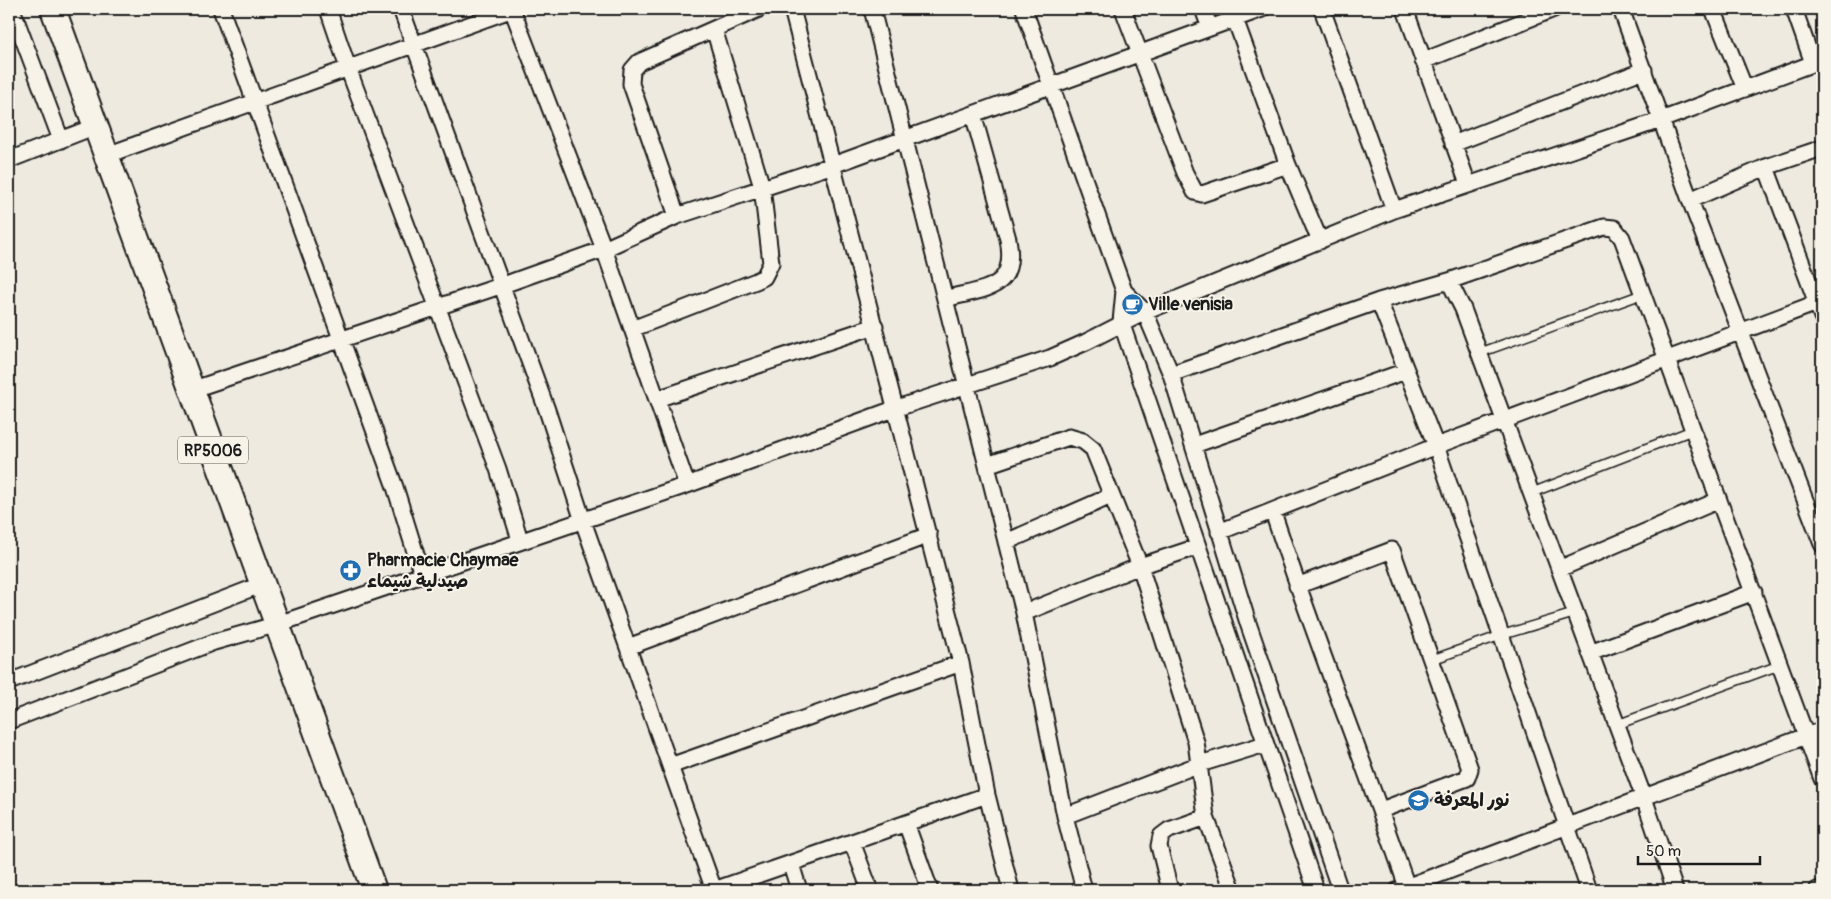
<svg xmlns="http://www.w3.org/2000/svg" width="1831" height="899" font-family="Pangolin,'Playpen Sans Arabic',sans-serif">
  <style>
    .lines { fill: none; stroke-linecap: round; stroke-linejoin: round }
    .service-casing { stroke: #1c1c1c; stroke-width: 11 }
    .minor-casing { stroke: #1c1c1c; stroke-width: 19 }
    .primary-casing { stroke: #1c1c1c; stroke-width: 28 }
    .service { stroke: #f7f3e8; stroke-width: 8 }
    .minor { stroke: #f7f3e8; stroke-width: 15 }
    .primary { stroke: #f7f3e8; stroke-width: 24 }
    .labels { text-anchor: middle; stroke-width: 4; stroke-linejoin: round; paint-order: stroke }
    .shield { fill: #f7f3e8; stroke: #5e5c59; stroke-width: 1 }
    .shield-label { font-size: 16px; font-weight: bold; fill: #1c1c1c }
    .poi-label { font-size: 18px; font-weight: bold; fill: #1c1c1c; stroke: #f7f3e8; text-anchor: start }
  </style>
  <rect width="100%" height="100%" fill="#eeeae0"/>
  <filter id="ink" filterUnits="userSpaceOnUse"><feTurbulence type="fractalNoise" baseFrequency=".02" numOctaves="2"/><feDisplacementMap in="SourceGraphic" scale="10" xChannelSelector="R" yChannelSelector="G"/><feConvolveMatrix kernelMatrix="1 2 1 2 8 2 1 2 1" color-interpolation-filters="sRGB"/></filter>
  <g filter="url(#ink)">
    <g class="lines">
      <defs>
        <path id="service" d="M1479,353L1643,294
          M1531,493L1693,430
          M1431,660L1502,635L1575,613
          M1616,725L1780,665"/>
        <path id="minor" d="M12,9L61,140
          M221,9L395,487L422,574
          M328,9L348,68L498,469L520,540
          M401,9L547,410L583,521L714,890
          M512,9L604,249L687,485
          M792,9L961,663L987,795L1011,890
          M872,9L1024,613L1065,816L1084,890
          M1024,9L1124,291L1121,322L1316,890
          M1123,9L1185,173L1195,192L1202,194L1288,165
          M1203,9L1210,28
          M1322,9L1394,210
          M1405,9L1468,184
          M1621,9L1690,200L1822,544
          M1713,9L1745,89
          M1794,9L1813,63
          M1235,19L1288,165L1320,241
          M1423,61L1554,9
          M1453,144L1644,70
          M107,155L513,9
          M9,160L96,126
          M1766,167L1822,317
          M1690,200L1766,167L1822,148
          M677,216L631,84L632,70L639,62L759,9
          M1449,281L1463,309L1644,798L1675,890
          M1124,291L1145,312L1171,374L1248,623L1340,890
          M945,299C984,288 1018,291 1008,239L973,114
          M1379,301L1436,446L1589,890
          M632,329L756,281L764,277L771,263L762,187L714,29
          M1171,374L1379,301L1449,281L1604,227L1614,228L1622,238L1822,779
          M191,390L503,285L604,249L677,216L833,165L1262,9
          M657,399L875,326
          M1194,445L1406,371
          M987,465L1069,437L1083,441L1093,449L1140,566L1196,742L1206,817L1233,890
          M1273,512C1314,638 1364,761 1407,887
          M1219,532L1436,446L1822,301
          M1006,542L1111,496
          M1559,569L1719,500
          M1297,586L1392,550L1470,769L1467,778L1381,810
          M1024,613L1140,566L1197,547
          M628,647L929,535
          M1590,653L1754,592
          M9,682L263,584
          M9,721L214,642L278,624L687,485L894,409L1050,358L1086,342L1145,312L1394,210L1661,120L1822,60
          M670,766L961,663
          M1065,816L1200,764L1265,744
          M906,823L930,890
          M852,842L870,890
          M791,864L799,890
          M714,890L987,795
          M1170,890L1159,846L1161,836L1169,830L1206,817
          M1398,890L1822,730
          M1817,890L1822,888"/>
        <path id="primary" d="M53,9L374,890"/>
      </defs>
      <use href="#service" class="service-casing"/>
      <use href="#minor" class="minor-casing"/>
      <use href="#primary" class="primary-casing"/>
      <use href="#service" class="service"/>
      <use href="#minor" class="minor"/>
      <use href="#primary" class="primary"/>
    </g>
  </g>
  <defs>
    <symbol id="cafe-disc" viewBox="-11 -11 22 22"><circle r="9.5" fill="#1f6fb2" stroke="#f7f3e8"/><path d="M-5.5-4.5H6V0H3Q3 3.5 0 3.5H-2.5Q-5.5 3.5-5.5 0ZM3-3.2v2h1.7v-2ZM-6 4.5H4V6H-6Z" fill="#fff"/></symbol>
    <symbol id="pharmacy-disc" viewBox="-11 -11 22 22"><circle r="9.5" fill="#1f6fb2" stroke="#f7f3e8"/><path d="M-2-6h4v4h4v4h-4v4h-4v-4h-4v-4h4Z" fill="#fff"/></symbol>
    <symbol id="school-disc" viewBox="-11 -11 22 22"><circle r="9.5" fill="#1f6fb2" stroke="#f7f3e8"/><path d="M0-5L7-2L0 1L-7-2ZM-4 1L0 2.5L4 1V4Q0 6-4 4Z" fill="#fff"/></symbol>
  </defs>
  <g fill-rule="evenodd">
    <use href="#cafe-disc" x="1120" y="292" width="25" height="25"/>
    <use href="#pharmacy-disc" x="338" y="558" width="25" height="25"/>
    <use href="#school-disc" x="1406" y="788" width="25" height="25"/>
  </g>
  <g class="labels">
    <rect class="shield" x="178" y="436.5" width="70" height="27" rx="4"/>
    <g class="shield-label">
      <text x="213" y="456">RP5006</text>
    </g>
    <g class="poi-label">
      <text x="1148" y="310">Ville venisia</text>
      <text x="367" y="566">Pharmacie Chaymae<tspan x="367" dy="21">صيدلية شيماء</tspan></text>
      <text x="1434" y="806">نور المعرفة</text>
    </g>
  </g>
  <rect width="1831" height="899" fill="none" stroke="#f7f3e8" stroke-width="30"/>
  <rect x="15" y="15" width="1801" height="869" fill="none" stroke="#1c1c1c" stroke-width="2" filter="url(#ink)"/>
  <path d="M1638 856v8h122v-8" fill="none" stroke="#1c1c1c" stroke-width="2.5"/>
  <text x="1646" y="856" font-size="15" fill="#1c1c1c" stroke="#f7f3e8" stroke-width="4" paint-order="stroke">50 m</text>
</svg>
